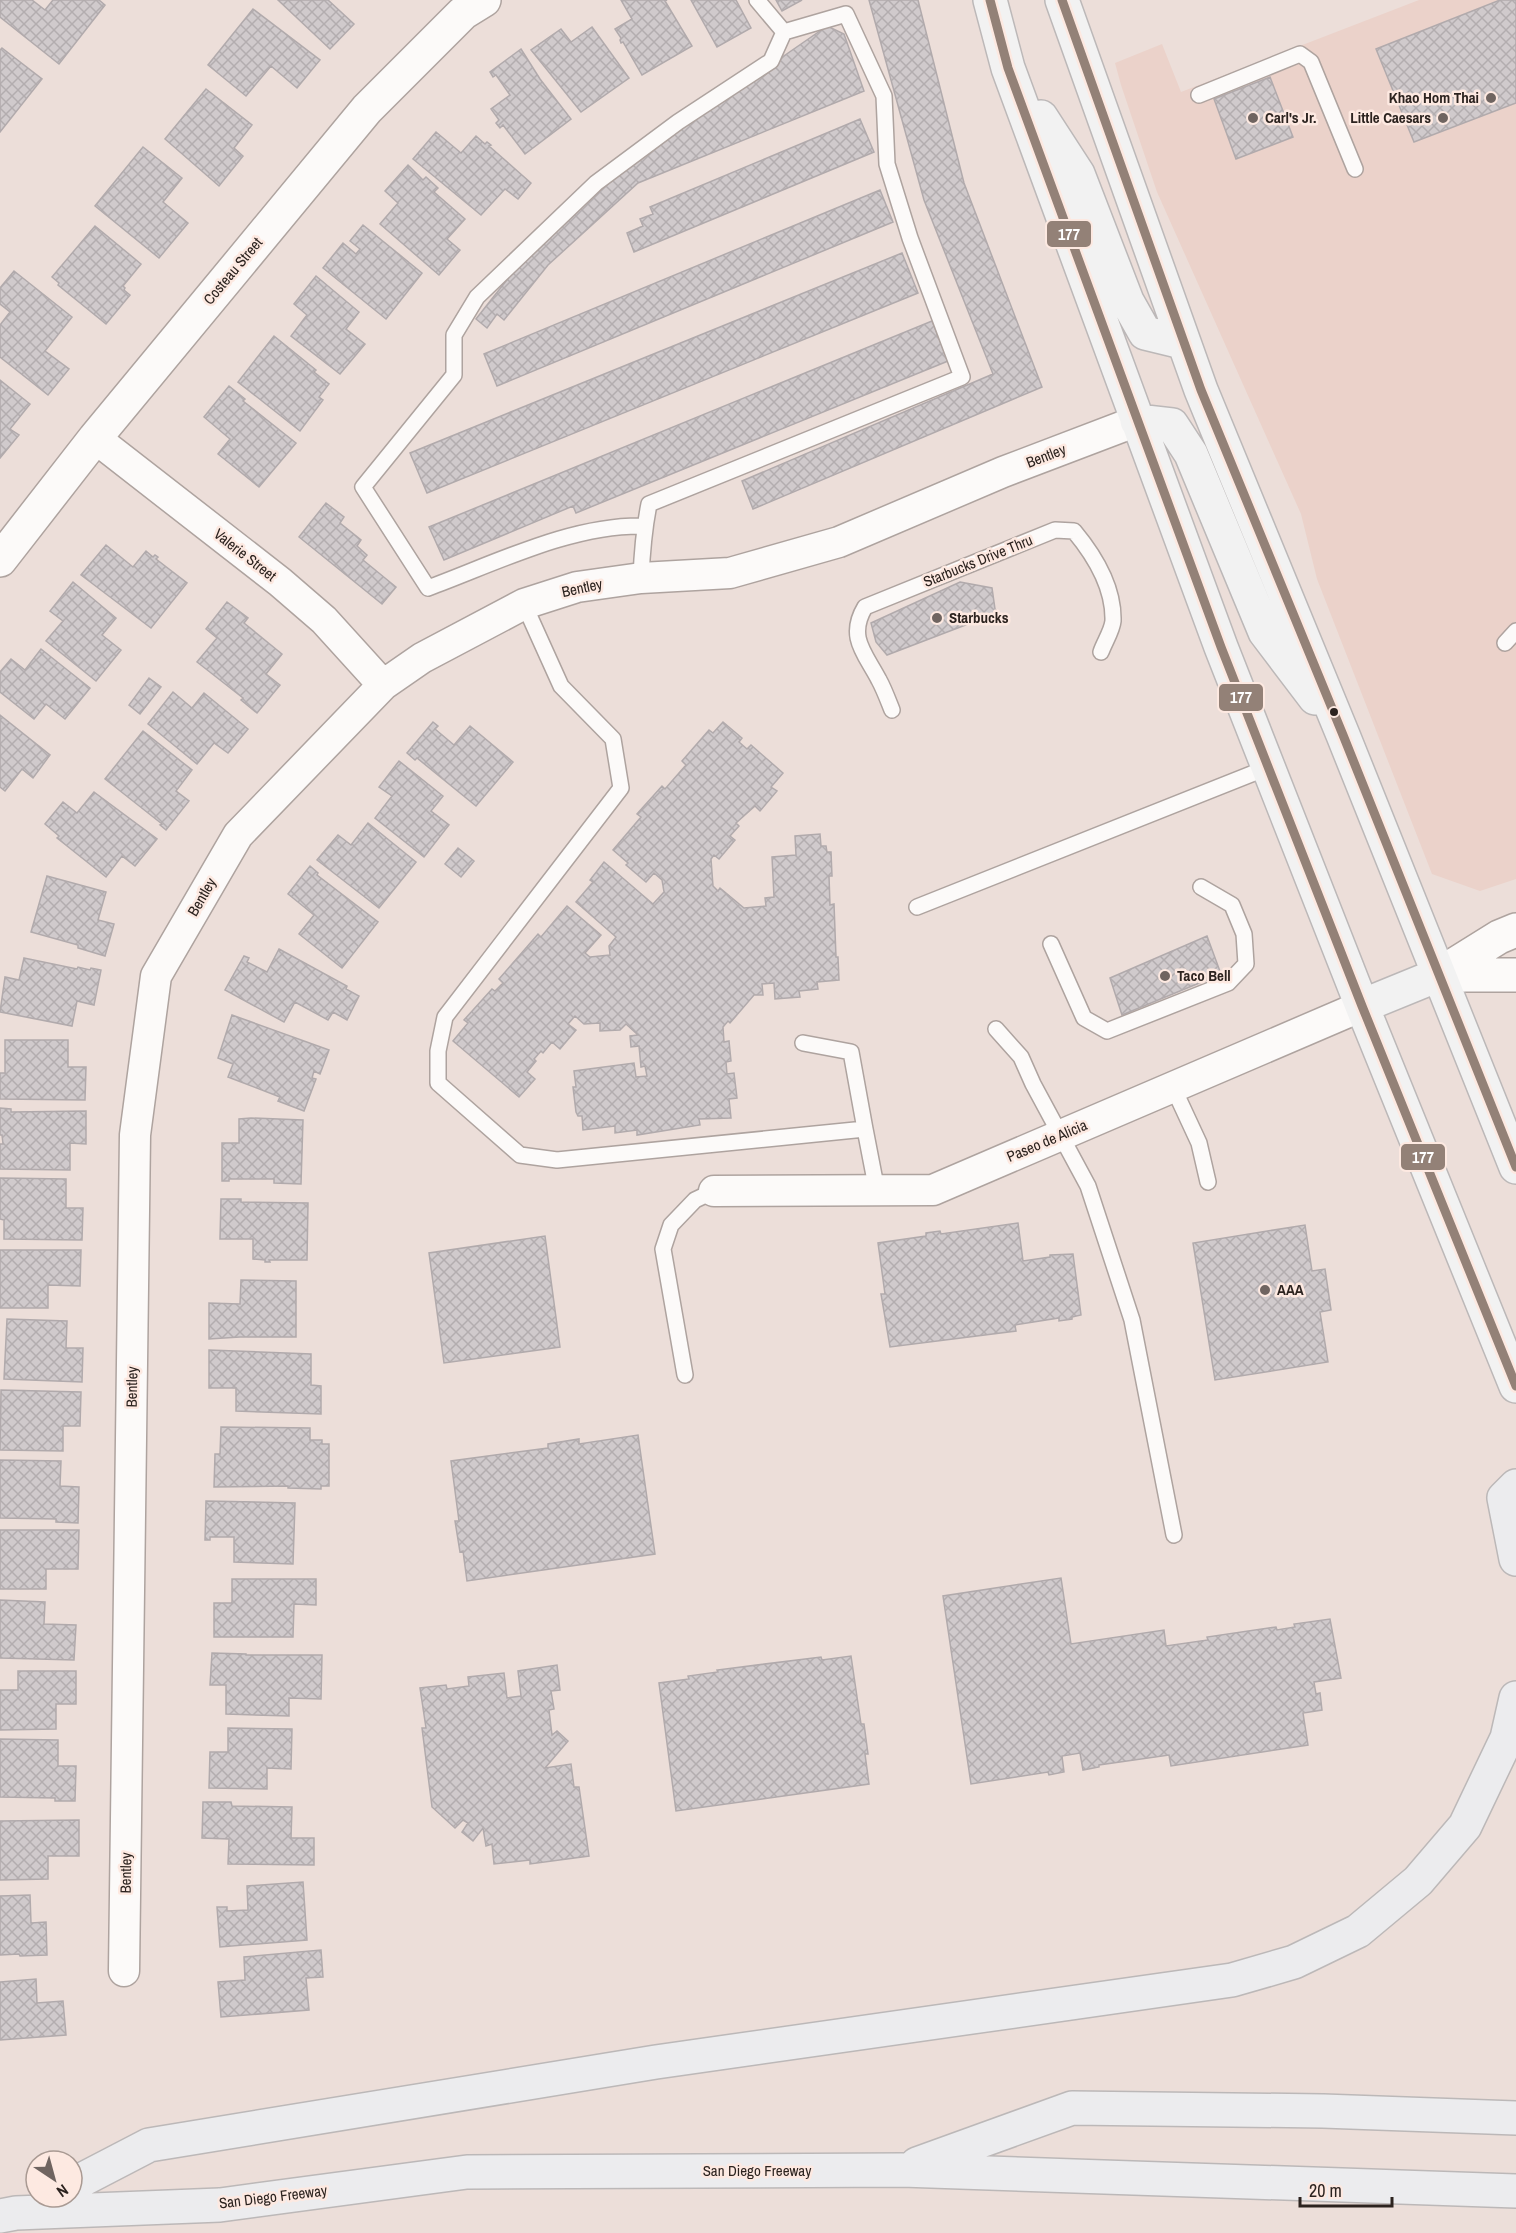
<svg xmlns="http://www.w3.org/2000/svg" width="1516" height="2233" font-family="'Archivo Narrow',sans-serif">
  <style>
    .built { fill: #ebd2ca }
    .building { fill: url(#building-cross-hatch); stroke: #b1aaac; stroke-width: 1.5 }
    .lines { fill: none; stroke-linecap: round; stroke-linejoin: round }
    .service-casing { stroke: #aea39f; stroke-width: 18 }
    .minor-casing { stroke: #aea39f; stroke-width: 33 }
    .tertiary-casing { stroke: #aea39f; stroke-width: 36 }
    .primary-casing { stroke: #bcb8b8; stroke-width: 36 }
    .motorway-casing { stroke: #bcb8b8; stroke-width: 36 }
    .service { stroke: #fcfaf9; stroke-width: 15 }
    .minor { stroke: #fcfaf9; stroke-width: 30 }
    .tertiary { stroke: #fcfaf9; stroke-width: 33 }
    .primary { stroke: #f2f2f2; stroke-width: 33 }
    .motorway { stroke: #ececee; stroke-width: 33 }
    .bus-1-casing { stroke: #fde9e1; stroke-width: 14 }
    .bus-1 { stroke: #938177; stroke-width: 9 }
    .poi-dot { fill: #6f6460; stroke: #fde9e1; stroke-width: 2 }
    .bus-dot { fill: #2c231f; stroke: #fde9e1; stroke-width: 2 }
    .labels { text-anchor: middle; stroke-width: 5; stroke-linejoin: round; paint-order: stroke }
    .poi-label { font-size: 15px; font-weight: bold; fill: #2c231f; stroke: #fde9e1; text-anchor: start }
    .street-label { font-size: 15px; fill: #2c231f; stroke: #fde9e1 }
    .line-badge { stroke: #fde9e1; stroke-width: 2 }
    .badge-label { font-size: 16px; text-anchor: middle; font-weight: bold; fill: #fff }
  </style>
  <defs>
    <pattern id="building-cross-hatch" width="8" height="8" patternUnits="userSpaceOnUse" patternTransform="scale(1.5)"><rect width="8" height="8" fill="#d0cacc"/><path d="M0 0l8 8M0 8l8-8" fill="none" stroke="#b3adaf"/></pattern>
  </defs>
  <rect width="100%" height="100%" fill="#ecded9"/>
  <path class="built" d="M1419,0H1516V879L1480,891L1432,874L1317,579L1301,514L1157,192L1121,85L1115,63L1162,44L1181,92Z"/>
  <path class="building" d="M0,0H32L45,10L53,0H99L105,5L59,64L0,17Z
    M278,0H328L354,24L330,49Z
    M621,0H667L665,1L692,46L642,75L623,42L621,43L620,40L621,38L615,29L632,19Z
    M691,0H736L751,28L717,47Z
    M776,0H802L782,11Z
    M869,0H918L964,183L1042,387L753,509L742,481L993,374L924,200Z
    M1500,0H1516V103L1414,142L1376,49Z
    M253,9L320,60L297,88L271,66L246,96L208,65Z
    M827,26L844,34L864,91L638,183L548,265L504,320L497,314L487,328L476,319L525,257L630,163Z
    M592,27L629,78L581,112L531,50L561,29L571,42Z
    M2,48L42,79L0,132V50Z
    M521,49L540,79L571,119L525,154L503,125L500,128L496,123L499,120L491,109L510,95L496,75L493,77L490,72Z
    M1270,77L1293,137L1236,159L1214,99Z
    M206,89L252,125L234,148L243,156L219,186L165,139Z
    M860,119L874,152L634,252L627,233L643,226L640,219L653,214L650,207Z
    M436,132L461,153L476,136L485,144L487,142L491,145L489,146L531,183L518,199L505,189L481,215L413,159Z
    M143,147L182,178L163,202L188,223L159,258L95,206Z
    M408,165L423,180L426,177L438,188L434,192L465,219L447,239L460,250L439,275L380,224L398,203L385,191Z
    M880,190L893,222L497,386L484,354Z
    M363,225L422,273L386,319L323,268L343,243L356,254L360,249L350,241Z
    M95,226L141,264L123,286L125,288L124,290L130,295L106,324L58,285L59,283L52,277Z
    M902,253L918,293L427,493L410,453Z
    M14,271L72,317L45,351L69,369L48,395L0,357V325L10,312L0,304V288Z
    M316,276L359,312L346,329L365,344L340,374L291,336L307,315L294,304Z
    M932,321L948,361L576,513L573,506L444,560L429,527Z
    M274,336L316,370L314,372L329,384L319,397L323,400L300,431L238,382Z
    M0,380L30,404L10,429L19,435L0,458Z
    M229,386L245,399L243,401L296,443L259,487L218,454L230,439L204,417Z
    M326,503L344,517L340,523L361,540L357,546L367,555L363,560L396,587L382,604L299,537Z
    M106,545L133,567L146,551L153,557L155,555L158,557L156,559L187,583L151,628L81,575Z
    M73,582L116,618L102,635L121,650L96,681L46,641L63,621L50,611Z
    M960,582L992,588L995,609L1003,617L976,621L887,655L876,642L871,623Z
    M227,602L248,618L244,623L282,654L266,674L280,685L257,713L241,700L243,698L197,662L217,638L206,629Z
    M41,649L90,688L65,719L46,704L34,719L0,692V672L11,659L25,670Z
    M149,678L161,687L140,714L129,705Z
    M173,692L192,708L204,693L248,729L228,753L214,743L197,764L148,724Z
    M0,715L50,755L33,778L22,769L5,791L0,787Z
    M433,722L438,726L435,729L454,745L470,726L513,762L476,806L417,758L415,760L407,753Z
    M723,722L742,738L739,742L747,749L751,745L783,773L771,787L777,791L760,811L755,806L736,823L739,826L730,836L735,840L719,859L714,855L711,859L713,886L718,891L720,888L744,908L766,906L765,898L774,897L772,857L796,855L795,836L820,834L821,846H826L827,852H831L832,876H829L830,905L834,904L836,957H838L839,980L817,982L818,989L799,991L800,997L775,999L774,983L762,984L763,995H754L730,1023L728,1021L723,1027L724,1042L729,1041L731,1061L726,1062L727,1074L734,1073L737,1098L729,1099L731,1118L699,1119L700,1125L637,1135V1130L615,1133V1126L583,1130L582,1116H578L576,1112L573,1087H576L574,1071L634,1063L636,1077L647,1076L645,1066L641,1067L639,1046L631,1047L630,1036L638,1035L626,1024L620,1030L600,1031V1023L584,1024L575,1016L568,1024L576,1030L560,1049L552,1042L543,1053L541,1051L534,1059L536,1061L527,1072L535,1079L519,1097L453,1041L468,1023L464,1020L492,989L495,991L503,983L499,979L538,934L541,937L567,906L601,935L585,953L590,957L610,955L609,946L616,937L576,902L593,882L590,880L604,862L653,904L664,892L662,880L654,873L646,882L626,865L628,863L613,850L641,817L637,814L662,786L665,789L686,765L682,761L709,730L713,733Z
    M143,731L192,770L176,791L189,801L166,830L160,825L162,824L105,779Z
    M399,761L443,796L431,811L449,825L424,857L375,818L392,796L379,787Z
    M94,792L157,839L135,866L122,856L106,877L57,838L59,836L45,824L63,802L77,813Z
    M368,823L416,862L379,908L317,860L338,835L351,845Z
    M458,848L474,861L461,877L445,864Z
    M310,866L318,873L317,875L378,922L342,968L299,934L314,915L288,894Z
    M47,876L106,892L98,920L114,924L105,956L78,948V945L31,932Z
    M1207,936L1221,974L1122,1015L1110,978Z
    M279,949L347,986L346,989L359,996L347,1020L333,1012L328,1020L295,1002L284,1022L225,990L244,956L249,958L247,962L267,972Z
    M24,958L77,969L78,967L90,970L91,968L101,970L94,1005L77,1001L72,1026L0,1012L5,977L19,980Z
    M232,1015L329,1050L320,1074L314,1071L312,1078L316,1079L304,1111L278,1101L280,1097L228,1077L233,1064L218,1058Z
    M5,1040H68V1067H86L85,1100L0,1099V1073H5Z
    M0,1108L11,1109V1112L86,1111V1144L70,1143V1170L0,1169V1144H3L2,1135H0Z
    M251,1118L303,1120L301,1184L274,1183V1179H229V1181H222V1143H239V1119Z
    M0,1178L66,1179V1208H83L82,1240L4,1239V1220L0,1219Z
    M221,1199H241V1202L308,1203L307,1260H269L270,1262H265V1260L253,1259V1239H220Z
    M1018,1223L1023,1261L1050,1257V1255L1073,1254L1081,1315L1072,1317V1319L1059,1321V1318L1015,1325L1016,1331L890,1347L881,1294H885L878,1243L926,1236V1233L940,1231L941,1234Z
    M1305,1225L1312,1271L1325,1269L1331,1310L1320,1312L1328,1362L1215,1380L1193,1243Z
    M545,1236L560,1347L444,1363L429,1253Z
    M0,1250H81L80,1286L48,1285V1308H0Z
    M241,1280L296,1281V1337H240L209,1339V1303L240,1304Z
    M7,1319L67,1321L66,1348H83L82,1382L4,1379Z
    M209,1350L311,1354V1385L321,1386V1414L236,1411V1388H209Z
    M1,1390L81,1392L80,1426H63V1451L0,1450Z
    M221,1427L310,1428V1440H322V1444H329V1486H321V1489L288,1488V1486L214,1487L215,1454H220Z
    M638,1435L655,1554L467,1581L463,1551L460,1552L455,1521H459L451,1461L548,1448V1444L579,1439V1444Z
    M0,1460L61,1461L60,1486L79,1487L78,1523L56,1522V1519L0,1518Z
    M206,1501L295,1503L293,1564L234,1562V1537H210V1540H205Z
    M0,1530H79L78,1569H46V1589H0Z
    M1061,1578L1071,1644L1164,1630L1166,1646L1208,1640L1207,1637L1276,1627L1277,1630L1295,1627L1294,1624L1330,1619L1341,1678L1314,1682L1316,1694L1320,1693L1322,1710L1303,1713L1308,1745L1171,1766L1169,1755L1099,1765V1767L1083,1770L1080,1753L1062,1756L1064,1772L1049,1775L1048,1772L971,1784L943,1596Z
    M232,1579H316V1605L294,1604L293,1637H214V1603H232Z
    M0,1600L45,1602L44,1624L76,1625L74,1660L0,1658Z
    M212,1653L246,1654V1655H322L321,1699L289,1698V1716L226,1714V1685H210Z
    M851,1656L861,1724H864L868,1754H865L869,1784L676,1811L659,1683L689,1679L688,1676L718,1672L717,1670L821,1657L822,1660Z
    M557,1665L560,1690L551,1691L554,1709L549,1710L552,1735L557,1731L568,1741L545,1768L571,1764L574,1787H579L589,1856L530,1864V1860L494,1864L492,1844L486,1846L483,1828L473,1841L462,1832L468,1823L463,1820L455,1828L432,1807L422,1728H426L420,1688L446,1685L447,1689L469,1686L468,1677L504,1673L507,1698L521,1696L518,1671Z
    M18,1671H76V1704H56V1729L0,1730V1690H18Z
    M228,1728L292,1729L291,1769L267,1768V1789L209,1788L210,1752H228Z
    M0,1739L58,1740V1766H76L75,1801H55V1798L0,1797Z
    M203,1802H231L232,1806L292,1807L291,1838H314V1865L228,1864L229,1839L202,1838Z
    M79,1820V1856H48V1879L0,1880V1821Z
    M303,1882L307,1940L220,1947L217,1907H227V1911L248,1910L247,1886Z
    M30,1895L31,1923L46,1922L47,1955L20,1956L19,1954L0,1955V1896Z
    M321,1950L323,1977L306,1978L309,2010L221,2017L218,1982L245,1980L244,1957Z
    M36,1979L37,2003L63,2001L66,2035L0,2040V1982Z"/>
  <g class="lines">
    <defs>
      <path id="service" d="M757,0L784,32
        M1199,95L1300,54L1311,62L1355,169
        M641,578C642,553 644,529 649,504L962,377L910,238L887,164L884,96L846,14L784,32L771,61L678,122L596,183L477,297L454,335V375L363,487L428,588C496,563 572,524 645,526
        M524,604L561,686L613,739L621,788L445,1017L438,1051V1083L520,1155L557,1160L865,1129L851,1052L803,1043
        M1505,643L1516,631
        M892,710C888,700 884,689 879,680C865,653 847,637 865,607L1055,530L1074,531C1094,555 1114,588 1113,621C1112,631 1104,643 1101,652
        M917,907L1269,767
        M1051,944L1084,1018L1107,1031L1228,983L1246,964L1244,934L1232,905L1201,887
        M996,1029L1021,1057L1033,1084L1088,1186L1132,1320L1174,1535
        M1173,1087L1199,1143L1208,1182
        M865,1129L877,1191
        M685,1375L663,1249L671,1225L695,1200L714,1191"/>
      <path id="minor" d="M95,438L280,582L324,620L383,685
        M714,1191L933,1190L1362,1006
        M124,1971L135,1135L156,976L238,835L383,685L422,658L524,604L577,587L641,578L730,573L839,542L1003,472L1137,421"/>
      <path id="tertiary" d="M0,560L95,438L367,109L463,13L484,0
        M1438,975L1499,937L1516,930
        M1438,975H1516"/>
      <path id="primary" d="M990,0L1008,68L1221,647L1362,1006L1516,1386
        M1062,0L1201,390L1343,735L1516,1167
        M1041,117L1078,174L1127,301L1145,333L1182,342
        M1137,421L1172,425L1191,454L1265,632L1315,698
        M1362,1006L1438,975"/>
      <path id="motorway" d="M1516,1486L1504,1498L1516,1559
        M917,2164L1072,2108L1323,2111L1516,2118
        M72,2185L149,2145L656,2062L1232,1980L1294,1962L1358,1931L1418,1881L1465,1826L1507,1738L1516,1698
        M0,2216L16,2213L220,2205L467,2172L902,2170L1516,2191"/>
    </defs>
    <use href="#service" class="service-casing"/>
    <use href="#minor" class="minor-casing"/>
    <use href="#tertiary" class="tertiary-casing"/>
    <use href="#primary" class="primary-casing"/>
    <use href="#motorway" class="motorway-casing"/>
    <use href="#service" class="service"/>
    <use href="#minor" class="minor"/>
    <use href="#tertiary" class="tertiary"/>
    <use href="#primary" class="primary"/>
    <use href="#motorway" class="motorway"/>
    <defs>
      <path id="bus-1" d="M990,0L1008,68L1221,647L1362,1006L1516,1386
        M1062,0L1201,390L1343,735L1516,1167"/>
    </defs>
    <use href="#bus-1" class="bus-1-casing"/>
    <use href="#bus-1" class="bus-1"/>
  </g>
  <g class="poi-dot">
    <circle cx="1491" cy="98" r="6"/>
    <circle cx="1253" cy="118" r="6"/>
    <circle cx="1443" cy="118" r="6"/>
    <circle cx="937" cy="618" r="6"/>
    <circle cx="1165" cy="976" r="6"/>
    <circle cx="1265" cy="1290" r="6"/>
  </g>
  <circle class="bus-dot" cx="1334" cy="712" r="5"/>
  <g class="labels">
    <g class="poi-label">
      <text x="1479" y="103" text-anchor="end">Khao Hom Thai</text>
      <text x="1265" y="123">Carl's Jr.</text>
      <text x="1431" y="123" text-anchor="end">Little Caesars</text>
      <text x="949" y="623">Starbucks</text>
      <text x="1177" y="981">Taco Bell</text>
      <text x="1277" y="1295">AAA</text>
    </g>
    <g class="street-label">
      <text transform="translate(233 271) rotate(-50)" y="5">Costeau Street</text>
      <text transform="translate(1046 456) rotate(-21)" y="5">Bentley</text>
      <text transform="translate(245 555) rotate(38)" y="5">Valerie Street</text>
      <text transform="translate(978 561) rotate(-22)" y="5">Starbucks Drive Thru</text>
      <text transform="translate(582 588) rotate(-12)" y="5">Bentley</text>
      <text transform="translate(202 897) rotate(-60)" y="5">Bentley</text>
      <text transform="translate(1047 1141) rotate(-23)" y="5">Paseo de Alicia</text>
      <text transform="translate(132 1387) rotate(-89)" y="5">Bentley</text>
      <text transform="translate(126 1873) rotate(-89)" y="5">Bentley</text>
      <text x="757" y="2176">San Diego Freeway</text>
      <text transform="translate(273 2197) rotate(-7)" y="5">San Diego Freeway</text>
    </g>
  </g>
  <g class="line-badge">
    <rect x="1046" y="220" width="46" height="28" rx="6" fill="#938177"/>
    <rect x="1218" y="683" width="46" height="29" rx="6" fill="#938177"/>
    <rect x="1400" y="1143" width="46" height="28" rx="6" fill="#938177"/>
  </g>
  <g class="badge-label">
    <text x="1069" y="240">177</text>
    <text x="1241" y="703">177</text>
    <text x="1423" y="1163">177</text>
  </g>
  <g transform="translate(54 2179) rotate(144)"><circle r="28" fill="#fde9e1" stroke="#a99a93" stroke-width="1.5"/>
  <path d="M0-4.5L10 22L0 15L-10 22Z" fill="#6f6460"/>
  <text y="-9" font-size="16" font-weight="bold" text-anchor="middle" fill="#2c231f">N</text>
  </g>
  <path d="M1300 2197v9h92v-9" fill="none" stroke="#2c231f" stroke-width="3"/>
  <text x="1309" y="2197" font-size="18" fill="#2c231f" stroke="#fde9e1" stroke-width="4.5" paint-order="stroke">20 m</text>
</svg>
